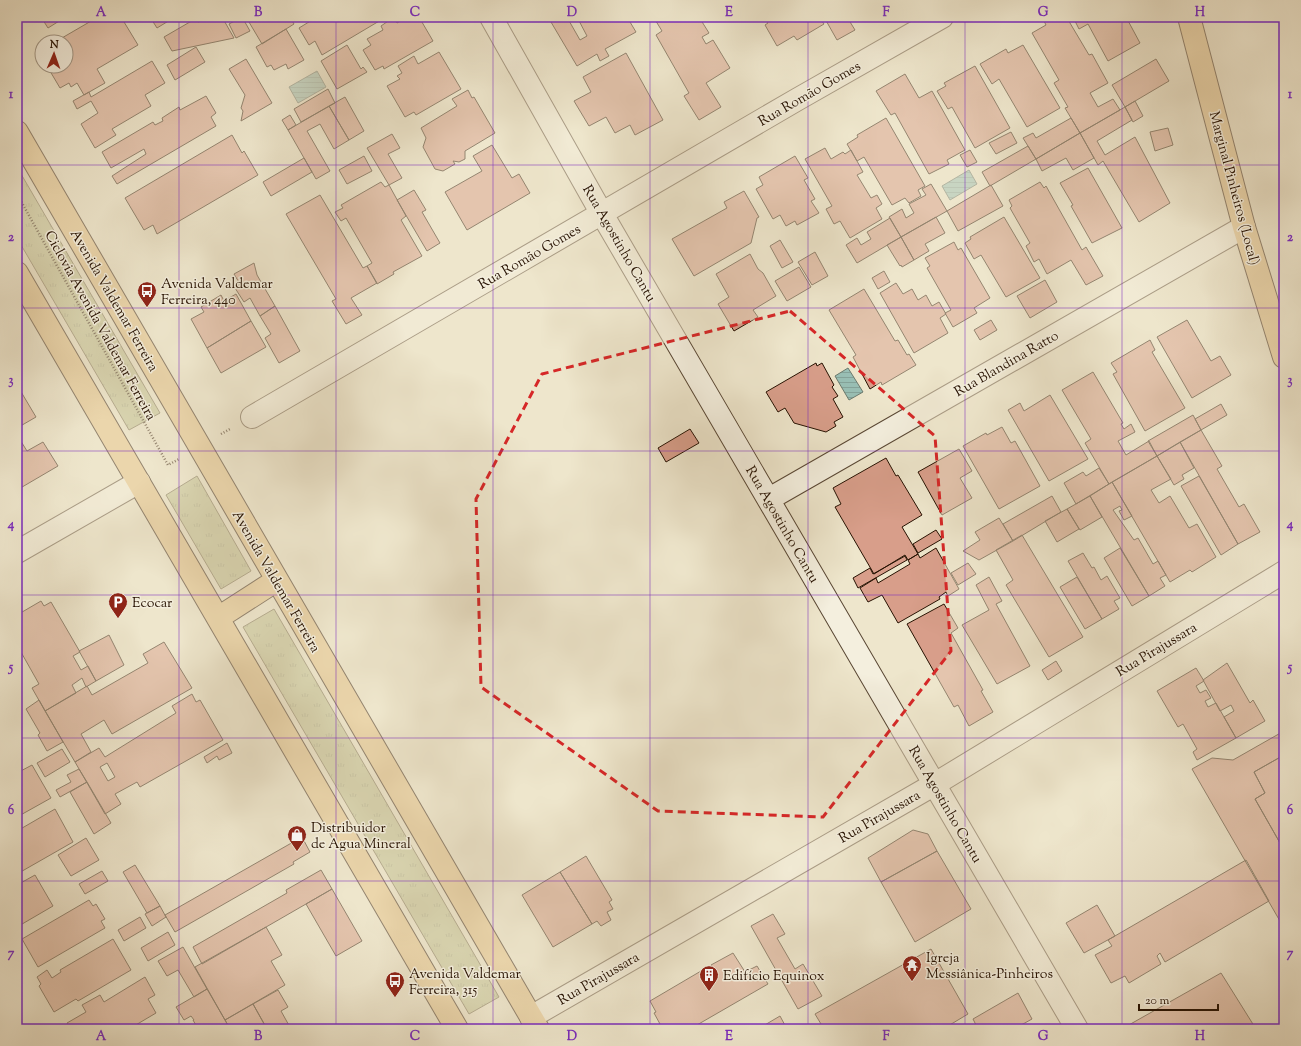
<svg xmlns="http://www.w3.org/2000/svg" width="1301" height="1046" font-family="'Sorts Mill Goudy',serif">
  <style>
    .grass { fill: url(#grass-tufts); stroke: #746a4a }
    .water { fill: url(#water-rules); stroke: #6b7a6e }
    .building { fill: #d89e8a; stroke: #271202; fill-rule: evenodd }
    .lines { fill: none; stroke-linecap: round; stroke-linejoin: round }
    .minor-casing { stroke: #594734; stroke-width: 24 }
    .major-casing { stroke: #271202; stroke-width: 24 }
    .path { stroke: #271202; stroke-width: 2.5; stroke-dasharray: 1 2; stroke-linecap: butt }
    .minor { stroke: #f4efde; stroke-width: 22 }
    .major { stroke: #e7c386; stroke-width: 22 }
    .marked { fill: none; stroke: #d62828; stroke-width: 3; stroke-dasharray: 8 5; stroke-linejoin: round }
    .grid { fill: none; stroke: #7b2cbf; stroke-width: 1; stroke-opacity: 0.55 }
    .labels { text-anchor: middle; stroke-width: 3; stroke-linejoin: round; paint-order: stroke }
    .street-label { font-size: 14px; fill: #271202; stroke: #f4efde }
    .poi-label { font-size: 14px; fill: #271202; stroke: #f4efde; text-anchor: start }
    .neatline { fill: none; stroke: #7b2cbf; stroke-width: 1.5 }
    .grid-label { font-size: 13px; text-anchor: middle; font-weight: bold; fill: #7b2cbf }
  </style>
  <defs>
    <pattern id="grass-tufts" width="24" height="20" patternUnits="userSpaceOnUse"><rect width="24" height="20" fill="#c0c393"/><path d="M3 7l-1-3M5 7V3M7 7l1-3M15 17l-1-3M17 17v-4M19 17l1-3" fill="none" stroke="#a5a67d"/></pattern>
    <pattern id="water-rules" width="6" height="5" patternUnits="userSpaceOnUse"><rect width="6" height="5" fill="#99c0b6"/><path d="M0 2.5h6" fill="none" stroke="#84a49b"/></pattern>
  </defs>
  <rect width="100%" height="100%" fill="#eee6cc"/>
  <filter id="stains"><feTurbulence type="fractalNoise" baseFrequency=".005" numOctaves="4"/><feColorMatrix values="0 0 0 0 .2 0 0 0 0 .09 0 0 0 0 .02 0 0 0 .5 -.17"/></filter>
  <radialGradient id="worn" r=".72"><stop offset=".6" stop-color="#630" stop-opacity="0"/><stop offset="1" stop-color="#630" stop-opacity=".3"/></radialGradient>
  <path class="grass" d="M17,167L160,413L129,430L17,238Z
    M197,476L251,571L221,589L166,495Z
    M274,609L499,997L469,1014L243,627Z"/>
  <path class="water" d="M317,71L326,87L298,103L289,87Z
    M969,170L977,184L950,200L942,186Z
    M848,368L863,392L849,400L835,376Z"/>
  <path class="building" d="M41,17H64V18L48,28Z
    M98,17H121L138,45L97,69L105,83L84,95L77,83L71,87L69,83L60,88L47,66H66V42H55Z
    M150,17H175L157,28Z
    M207,17H222L234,38L172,51L164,37L195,19L198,22Z
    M242,17L250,31L236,38L229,24Z
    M246,17H290L294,24L262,44Z
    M317,17H386L322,55L315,41L309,45L299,28Z
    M394,17L397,23L407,17H419L433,41L384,69L383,66L375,70L363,50L371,45L367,39L383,30L381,26Z
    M548,17H571L568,19L580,40L587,36L577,17H627L636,32L605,49L609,56L600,61L597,54L577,66Z
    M655,17H699L709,33L702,37L706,44L713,40L730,68L706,83L721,107L699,120L684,96L689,93L656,35L662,31L654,18Z
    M764,17H819L824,24L797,40L794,36L777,46L765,25L768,23Z
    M824,17H847L855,30L837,40Z
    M1042,17H1068L1067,18L1089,55L1092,54L1108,83L1090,93L1098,107L1113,99L1120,110L1080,133L1065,108L1068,107L1054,83L1059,80L1032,33L1046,25Z
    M1073,17H1126L1140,43L1108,61L1088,24L1079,29Z
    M286,29L304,60L288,69L286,64L274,70L271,65L267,67L256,47Z
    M347,45L361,69L363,67L367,72L337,89L321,61Z
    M1023,45L1060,108L1027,127L999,79L992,84L980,64L1006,49L1008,53Z
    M196,47L205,62L175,80L167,65Z
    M439,52L461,89L416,115L414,112L405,117L387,86L400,79L397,76L402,73L398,66L414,56L418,64Z
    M626,53L663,120L635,135L630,125L615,133L606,117L589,126L574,101L591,92L583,77Z
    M246,59L272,103L241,121L243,111L241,108L245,95L229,69Z
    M1156,59L1169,81L1125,107L1112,85Z
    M152,61L165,83L145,95L151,106L112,129L116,135L95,148L81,124L98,113L91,101L77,109L73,101L89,92L91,97Z
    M975,66L1010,128L975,148L952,107L948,109L937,91L946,86L944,83Z
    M905,74L919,98L932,91L965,150L947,160L949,164L929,174L895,113L891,115L876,91Z
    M328,89L335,103L301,122L294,109Z
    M468,90L472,98L474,97L495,133L465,151V159L459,162L453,161L455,164L443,171L435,169L423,147L426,138L421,128L457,106L452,99Z
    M206,96L216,113L211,117L216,126L117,184L112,176L146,154L144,149L111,168L102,152L153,122L155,125L163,121L162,118L179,107L180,110Z
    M345,97L364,131L349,140L329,106Z
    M1135,101L1143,116L1133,122L1125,107Z
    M329,106L349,140L334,149L320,124L307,131L330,171L316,179L288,130Z
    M1125,107L1132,120L1097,141L1105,155L1135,137L1170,203L1139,222L1103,161L1098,165L1080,133Z
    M290,115L296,125L288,130L282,120Z
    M886,118L925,186L918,190L921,196L909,203L905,198L892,205L864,157L857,161L847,144L858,137L857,135Z
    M1071,118L1080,133L1036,159L1023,138L1033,133L1036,138Z
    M1168,128L1173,145L1155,151L1150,132Z
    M1011,132L1017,143L996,154L989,143Z
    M1080,133L1094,158L1073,170L1066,158L1042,171L1036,159Z
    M392,134L400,148L388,154L402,178L389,185L367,148Z
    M232,135L242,153L244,151L258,175L157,234L153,225L144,230L125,198Z
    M492,145L512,178L519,174L530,193L467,230L445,192L482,171L473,156Z
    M1028,146L1036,159L990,186L982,172Z
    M825,148L831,159L843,152L845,154L851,150L863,172L857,175L871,198L877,195L882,204L876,208L882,219L850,238L840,221L834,224L826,209L832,206L805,159Z
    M970,150L977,162L967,167L960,155Z
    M364,156L372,171L347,184L339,170Z
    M795,156L808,178L804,180L815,199L811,201L819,213L797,225L795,221L786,226L780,215L773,219L756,189L763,185L759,177Z
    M304,158L312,172L271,196L263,182Z
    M1088,168L1122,228L1092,243L1071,206L1073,205L1060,183Z
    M381,182L385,187L389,185L406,216L401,220L422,256L393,272L394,274L377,284L367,266L372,263L346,218L341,221L335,212L343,208L341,205Z
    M1040,182L1044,188L1046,186L1082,250L1086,247L1103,276L1086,285L1071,260L1047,274L1039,259L1034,262L1026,246L1030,243L1010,208L1012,206L1009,200Z
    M931,184L947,211L901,237L889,217L902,209L906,218L914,213L909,204L926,195L922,189Z
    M991,185L1003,206L958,231L947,211Z
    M414,190L426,210L422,212L440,243L427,251L397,200Z
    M744,191L759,217L757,218L751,243L694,276L672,239L727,208L724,202Z
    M320,195L363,268L367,266L377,283L351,298L362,315L346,324L332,301L336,299L286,214Z
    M936,217L945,233L925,244L929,251L914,260L901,237Z
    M1004,217L1040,278L1006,297L981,255L974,259L965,243L971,239L970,237Z
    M890,218L901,237L857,263L846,245L857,238L861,245L871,239L867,232Z
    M901,237L914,260L902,267L901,265L900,266L887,245Z
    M780,240L793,262L782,268L770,246Z
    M954,242L958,250L961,248L990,298L974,308L977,313L953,327L945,313L951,310L927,268L930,266L925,258Z
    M815,252L828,276L812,285L798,262Z
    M750,254L758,269L763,273L776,296L753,310L758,317L734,331L718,304L729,297L716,274Z
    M254,263L257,275L275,306L260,316L250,298L244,302L235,288L240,284L234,274Z
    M799,267L811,287L787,301L775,281Z
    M884,271L890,282L878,289L872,278Z
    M1045,280L1057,302L1030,318L1017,296Z
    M896,283L903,294L912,289L918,300L926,295L932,306L939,302L946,314L940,318L948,333L914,353L880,293Z
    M864,289L895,341L898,340L907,355L909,354L916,365L882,385L881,382L870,389L853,357L856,355L829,310Z
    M236,294L251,321L207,348L191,319L204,312L201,307L221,295L224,301Z
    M275,306L300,351L279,363L265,338L271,334L260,316Z
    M991,320L997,330L980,340L974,330Z
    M1187,320L1211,361L1220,356L1231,375L1192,398L1157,337Z
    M251,321L266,347L221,373L207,348Z
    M1150,340L1155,350L1152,352L1185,408L1145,431L1113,374L1117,372L1111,363Z
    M816,363L817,366L822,363L834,385L832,387L838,396L833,399L843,417L834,422L836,426L826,432L794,423L785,408L778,412L766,392Z
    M1093,372L1123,423L1121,424L1124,429L1131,424L1135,432L1118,441L1126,455L1149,441L1157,456L1109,484L1085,443L1091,439L1062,390Z
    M17,385L36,417L17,428Z
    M1050,395L1088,459L1049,481L1008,410L1020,403L1024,411Z
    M1221,404L1227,415L1201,430L1195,419Z
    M1193,415L1201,430L1157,456L1148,441Z
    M1002,427L1011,443L1015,441L1040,486L999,509L963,446L986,433L987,435Z
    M690,429L699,443L666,462L658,448Z
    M1201,430L1222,466L1217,469L1239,507L1244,504L1260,532L1238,544L1180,442Z
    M17,435L27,451L43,442L58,466L17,490Z
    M1180,442L1194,468L1182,475L1184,479L1174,485L1157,456Z
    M959,449L972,471L960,478L972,498L942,515L918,472Z
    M1157,456L1171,479L1151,490L1159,503L1170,496L1189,528L1197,524L1216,557L1192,572L1190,570L1170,582L1112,482Z
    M886,458L896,476L898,475L922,515L902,527L918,554L908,560L905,555L874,574L835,507L841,504L833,488Z
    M1099,468L1109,484L1076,504L1064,483L1083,472L1086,476Z
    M1199,476L1238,544L1221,555L1181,486Z
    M1112,482L1132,516L1124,520L1119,511L1122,510L1120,506L1113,510L1134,540L1138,538L1153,564L1158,561L1166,575L1160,578L1165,586L1149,596L1090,496Z
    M1052,496L1061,512L1013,541L1003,524Z
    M1090,496L1102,517L1080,530L1067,509Z
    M1067,509L1079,529L1057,542L1045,521Z
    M999,518L1013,541L979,560L963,551L980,540L975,532Z
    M936,530L942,539L918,553L913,544Z
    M1022,535L1083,637L1049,657L1006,585L1013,580L996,550Z
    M936,548L959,589L948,596L946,592L939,597L940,599L898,623L882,595L868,602L860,588L876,578L878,583L910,564L908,560L918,554L920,558Z
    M1120,548L1149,596L1132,606L1104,558Z
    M1083,553L1092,568L1094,567L1101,580L1107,576L1120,598L1114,601L1119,609L1102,619L1068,561Z
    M905,556L907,560L858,588L853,578L870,568L873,574Z
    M968,563L976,574L958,585L951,573Z
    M989,577L1002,601L996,604L1030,666L997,684L962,625L989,610L976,585Z
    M1077,577L1102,619L1085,629L1060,587Z
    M41,601L44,606L51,602L80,652L73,656L81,670L88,666L96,681L86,687L82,678L72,685L76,693L45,711L32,688L39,684L17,645V615Z
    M944,604L958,628L951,633L983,690L981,691L993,712L969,726L958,705L954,707L907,624Z
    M109,635L124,665L96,681L79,651Z
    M164,642L192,688L112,734L104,720L81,734L91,752L75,762L45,711L87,686L92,695L148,663L143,654Z
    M1056,661L1062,671L1048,680L1042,670Z
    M1227,663L1250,703L1253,700L1265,721L1236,738L1224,717L1234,711L1231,705L1220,711L1203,680Z
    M1196,668L1204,681L1196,686L1200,693L1206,690L1211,698L1205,701L1208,707L1216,703L1236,738L1197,760L1193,752L1197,749L1183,724L1178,727L1157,691Z
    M192,694L196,702L200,700L223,740L140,787L137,782L115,794L121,804L105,814L75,762L99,748L105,757L176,713L172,706ZM107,763L115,777L108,781L100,767Z
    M39,700L63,742L47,751L38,735L40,733L26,709Z
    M1284,731V755L1254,772L1265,793L1255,799L1284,850V928L1192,769L1212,758L1233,760Z
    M227,743L232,753L219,760L217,756L207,763L204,757Z
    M62,749L70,762L45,777L37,763Z
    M1284,755V850L1255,799L1265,793L1254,772Z
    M32,765L51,798L17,817V773Z
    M79,769L87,782L60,797L56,790L71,782L67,775Z
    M87,782L111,823L94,834L70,792Z
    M55,809L73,842L17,874V831Z
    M913,830L928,834L937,851L881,882L868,858Z
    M302,837L310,852L293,862L294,864L175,932L165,915Z
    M86,838L99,860L71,876L58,855Z
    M937,851L971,909L915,942L881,882Z
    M586,856L612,900L609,902L613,909L607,912L611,920L601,926L597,921L592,924L560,872Z
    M1246,860L1269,901L1165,962L1160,953L1157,956L1161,964L1129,983L1125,976L1111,983L1095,955L1112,946L1108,940Z
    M135,865L160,906L147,913L123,872Z
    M321,870L332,889L202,964L193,947L287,893L286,890Z
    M102,871L108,881L85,894L79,884Z
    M560,872L592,924L553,947L522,895Z
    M35,875L53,906L17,927V885Z
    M332,889L362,941L336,956L306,904Z
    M89,900L93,906L96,904L105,919L101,921L105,928L38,967L22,939Z
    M1097,905L1115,936L1084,953L1066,923Z
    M160,906L166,917L152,926L145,914Z
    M773,914L785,934L777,938L795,969L803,964L822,996L798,1009L751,926Z
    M140,917L146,928L124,941L118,930Z
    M266,927L282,955L271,961L285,985L225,1020L195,967Z
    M168,932L175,945L148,961L141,948Z
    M113,939L131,970L78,1001L76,999L54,1012L39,986L41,984L37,977L47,970L52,978L61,972L60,970Z
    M183,947L207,989L194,997L178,970L167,976L158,961Z
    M931,949L968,1014L943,1029H824L815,1014Z
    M733,953L747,975L750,973L749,970L757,966L768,984L690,1029H651L660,1024L654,1013L656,1012L650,1001L701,971L704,976L714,970L711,965Z
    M1221,973L1256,1029H1129L1127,1026Z
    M145,977L155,995L148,999L156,1013L129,1029H70L67,1023L86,1012L82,1005L100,995L104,1002Z
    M207,989L225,1020L230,1029H198L193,1020H194L191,1016L184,1020L176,1007Z
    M278,990L288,1007L281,1011L291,1029H267L253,1004Z
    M1018,993L1032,1019L1014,1029H978L973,1019Z
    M253,1004L267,1029H230L225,1020Z
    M780,1016L787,1029H758Z"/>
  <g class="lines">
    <defs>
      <path id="minor" d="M491,17L602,214L1077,1029
        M252,417L798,99L942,17
        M769,499L1244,227
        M17,552L139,482
        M531,1017L935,784L1284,572"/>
      <path id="major" d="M1189,17L1244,227L1284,357
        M17,132L538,1029
        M17,273L457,1029
        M218,618L277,580"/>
    </defs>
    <use href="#minor" class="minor-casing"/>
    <use href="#major" class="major-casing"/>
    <path class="path" d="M17,194L168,465L179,459
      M221,434L230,429"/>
    <use href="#minor" class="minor"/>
    <use href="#major" class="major"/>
  </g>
  <path d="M0 0H1301V1046H0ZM790,311L935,436L951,651L823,817L658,811L481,687L476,499L542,374Z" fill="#eee6cc" fill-opacity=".55" fill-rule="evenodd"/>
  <path class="marked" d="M790,311L935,436L951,651L823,817L658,811L481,687L476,499L542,374Z"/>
  <path class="grid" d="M179,17V1029M336,17V1029M493,17V1029M650,17V1029M808,17V1029M965,17V1029M1122,17V1029M17,165H1284M17,308H1284M17,451H1284M17,595H1284M17,738H1284M17,881H1284"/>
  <defs>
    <symbol id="bus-pin" viewBox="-11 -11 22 30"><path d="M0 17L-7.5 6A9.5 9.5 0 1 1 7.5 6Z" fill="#8f2418" stroke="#f4efde"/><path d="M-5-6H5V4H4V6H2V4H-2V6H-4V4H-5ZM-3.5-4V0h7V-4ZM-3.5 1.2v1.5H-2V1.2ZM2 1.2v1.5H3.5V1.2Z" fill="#fff"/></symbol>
    <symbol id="parking-pin" viewBox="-11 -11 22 30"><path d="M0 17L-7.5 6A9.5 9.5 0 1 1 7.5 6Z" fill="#8f2418" stroke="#f4efde"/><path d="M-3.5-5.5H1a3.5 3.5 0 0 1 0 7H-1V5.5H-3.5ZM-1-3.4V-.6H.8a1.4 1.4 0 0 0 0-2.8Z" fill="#fff"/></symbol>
    <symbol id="shop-pin" viewBox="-11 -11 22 30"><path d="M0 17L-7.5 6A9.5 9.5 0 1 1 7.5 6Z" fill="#8f2418" stroke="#f4efde"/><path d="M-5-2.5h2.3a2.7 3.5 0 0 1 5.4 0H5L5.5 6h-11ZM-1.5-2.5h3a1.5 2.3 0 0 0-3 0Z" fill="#fff"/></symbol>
    <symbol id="temple-pin" viewBox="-11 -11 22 30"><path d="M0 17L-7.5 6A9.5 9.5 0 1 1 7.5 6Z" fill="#8f2418" stroke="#f4efde"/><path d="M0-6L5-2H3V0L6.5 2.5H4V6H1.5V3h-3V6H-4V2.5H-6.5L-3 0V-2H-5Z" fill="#fff"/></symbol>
    <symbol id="building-pin" viewBox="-11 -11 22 30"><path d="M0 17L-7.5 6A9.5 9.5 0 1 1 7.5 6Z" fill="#8f2418" stroke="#f4efde"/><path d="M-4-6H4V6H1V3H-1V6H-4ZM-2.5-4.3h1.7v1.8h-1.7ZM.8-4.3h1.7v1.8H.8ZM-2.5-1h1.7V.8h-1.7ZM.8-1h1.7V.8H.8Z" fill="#fff"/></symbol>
  </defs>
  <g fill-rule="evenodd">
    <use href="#bus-pin" x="136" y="280" width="22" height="30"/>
    <use href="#parking-pin" x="107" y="591" width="22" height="30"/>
    <use href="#shop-pin" x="286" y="824" width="22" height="30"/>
    <use href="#temple-pin" x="901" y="954" width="22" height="30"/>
    <use href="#building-pin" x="698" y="964" width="22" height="30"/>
    <use href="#bus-pin" x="384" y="970" width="22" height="30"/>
  </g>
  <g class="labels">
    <g class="street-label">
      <text transform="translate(809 93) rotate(-30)" y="5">Rua Romão Gomes</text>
      <text transform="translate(1235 188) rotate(75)" y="5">Marginal Pinheiros (Local)</text>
      <text transform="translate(620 243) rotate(60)" y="5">Rua Agostinho Cantu</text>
      <text transform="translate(529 256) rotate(-30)" y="5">Rua Romão Gomes</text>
      <text transform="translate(115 300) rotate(60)" y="5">Avenida Valdemar Ferreira</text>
      <text transform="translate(101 325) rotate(61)" y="5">Ciclovia Avenida Valdemar Ferreira</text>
      <text transform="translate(1006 363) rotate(-30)" y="5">Rua Blandina Ratto</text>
      <text transform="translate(783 524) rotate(60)" y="5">Rua Agostinho Cantu</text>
      <text transform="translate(277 581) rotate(60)" y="5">Avenida Valdemar Ferreira</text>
      <text transform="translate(1156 649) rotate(-31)" y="5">Rua Pirajussara</text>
      <text transform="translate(946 804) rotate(60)" y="5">Rua Agostinho Cantu</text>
      <text transform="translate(879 816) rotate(-30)" y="5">Rua Pirajussara</text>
      <text transform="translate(598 978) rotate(-30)" y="5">Rua Pirajussara</text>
    </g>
    <g class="poi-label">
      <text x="161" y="288">Avenida Valdemar<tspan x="161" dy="16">Ferreira, 440</tspan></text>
      <text x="132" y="607">Ecocar</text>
      <text x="311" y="832">Distribuidor<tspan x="311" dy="16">de Agua Mineral</tspan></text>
      <text x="926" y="962">Igreja<tspan x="926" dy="16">Messiânica-Pinheiros</tspan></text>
      <text x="409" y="978">Avenida Valdemar<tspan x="409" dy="16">Ferreira, 315</tspan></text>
      <text x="723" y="980">Edifício Equinox</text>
    </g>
  </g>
  <rect width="1301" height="1046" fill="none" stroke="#eee6cc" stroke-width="44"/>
  <g transform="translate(54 54) rotate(2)"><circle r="19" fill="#f4efde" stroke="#a29786"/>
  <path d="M0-3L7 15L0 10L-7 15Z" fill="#8f2418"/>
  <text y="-6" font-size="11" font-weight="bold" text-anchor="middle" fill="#271202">N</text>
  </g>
  <path d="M1139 1004v6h79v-6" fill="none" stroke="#271202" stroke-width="2"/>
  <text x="1145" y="1004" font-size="12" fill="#271202" stroke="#f4efde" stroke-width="3" paint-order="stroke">20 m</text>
  <rect x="22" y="22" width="1257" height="1002" class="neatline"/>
  <g class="grid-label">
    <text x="101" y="16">A</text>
    <text x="258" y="16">B</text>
    <text x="415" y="16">C</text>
    <text x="572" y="16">D</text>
    <text x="729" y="16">E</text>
    <text x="886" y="16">F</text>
    <text x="1043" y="16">G</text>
    <text x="1200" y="16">H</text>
    <text x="11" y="98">1</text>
    <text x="1290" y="98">1</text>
    <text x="11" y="241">2</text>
    <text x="1290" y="241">2</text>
    <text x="11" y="384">3</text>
    <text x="1290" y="384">3</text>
    <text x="11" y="528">4</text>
    <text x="1290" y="528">4</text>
    <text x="11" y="671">5</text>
    <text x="1290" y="671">5</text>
    <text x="11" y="814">6</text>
    <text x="1290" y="814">6</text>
    <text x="11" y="957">7</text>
    <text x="1290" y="957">7</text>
    <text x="101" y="1040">A</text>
    <text x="258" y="1040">B</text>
    <text x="415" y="1040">C</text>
    <text x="572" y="1040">D</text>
    <text x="729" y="1040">E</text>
    <text x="886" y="1040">F</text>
    <text x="1043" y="1040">G</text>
    <text x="1200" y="1040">H</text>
  </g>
  <rect width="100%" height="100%" filter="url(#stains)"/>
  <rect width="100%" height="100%" fill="url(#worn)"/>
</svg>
